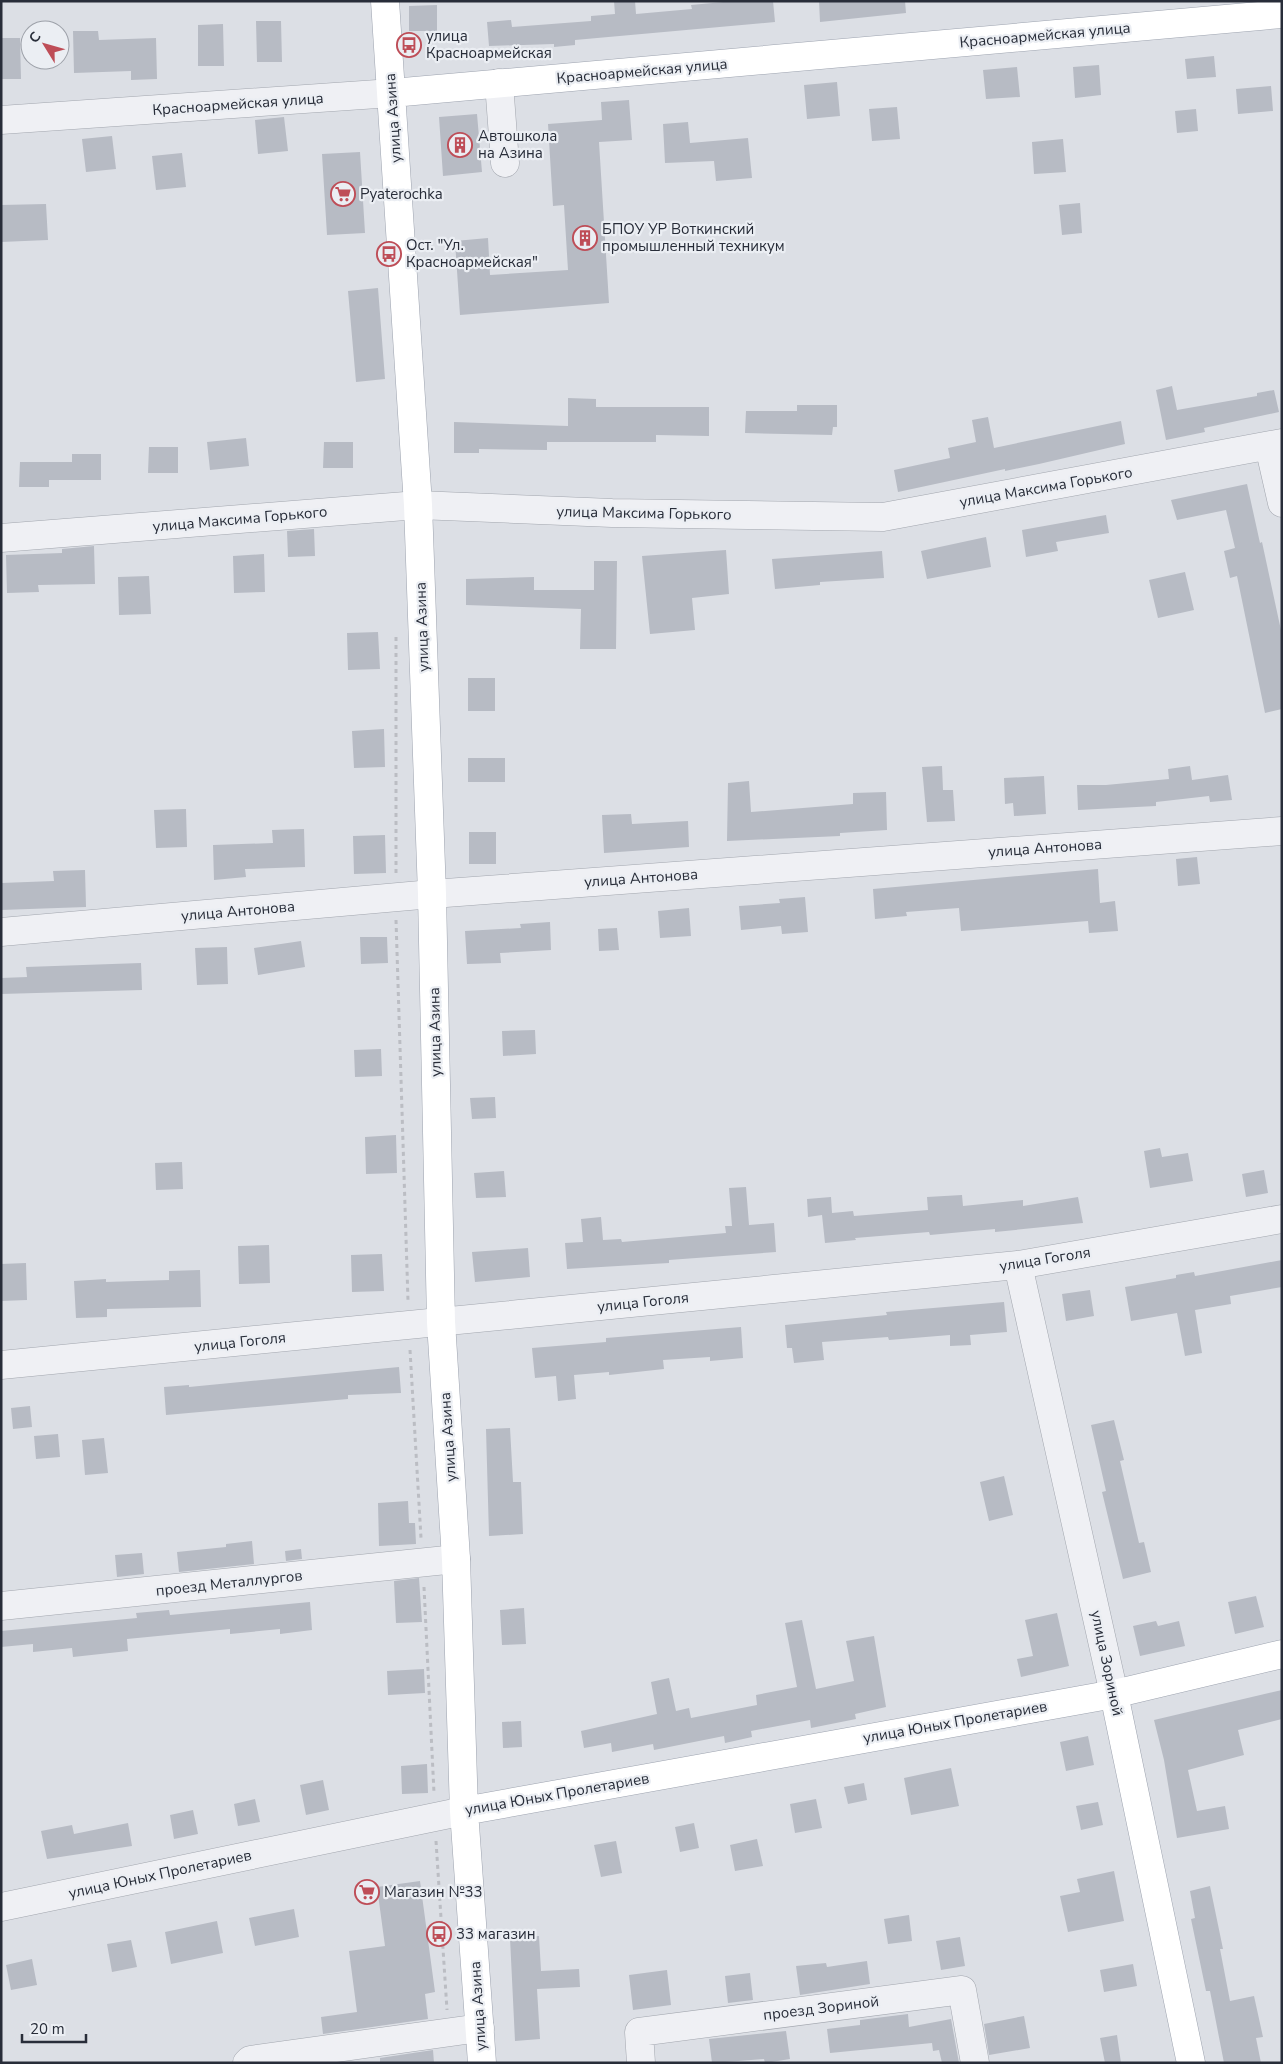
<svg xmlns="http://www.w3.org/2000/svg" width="1283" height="2064" font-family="'Nunito Sans',sans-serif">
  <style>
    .building { fill: #b7bbc4 }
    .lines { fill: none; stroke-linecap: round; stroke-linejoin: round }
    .minor-casing { stroke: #a2a6ae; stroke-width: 29 }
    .major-casing { stroke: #9da3af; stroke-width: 29 }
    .path { stroke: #bbbdc3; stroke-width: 3; stroke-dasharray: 4 4; stroke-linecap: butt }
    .minor { stroke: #eff0f4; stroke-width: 28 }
    .major { stroke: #fff; stroke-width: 28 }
    .labels { text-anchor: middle; stroke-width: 4.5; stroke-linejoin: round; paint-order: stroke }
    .street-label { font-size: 15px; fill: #282d39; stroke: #ebeef3 }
    .poi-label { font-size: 15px; fill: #282d39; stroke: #ebeef3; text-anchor: start }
  </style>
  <rect width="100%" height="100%" fill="#dcdfe5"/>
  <path class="building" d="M614,1H635L636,14L692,9L691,5L734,1H773L775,22L575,40V45L554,47V44L489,46L487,22L511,20L512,27L591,21V16L615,14Z
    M819,1H905L906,13L820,22Z
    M437,5V31H409V6Z
    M256,21H281L282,62H257Z
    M223,24L224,66H198V25Z
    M73,31H98L99,40L156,38L157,79L131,80V71L74,73Z
    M1,38H20L21,79H1Z
    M1214,56L1216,77L1187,79L1185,59Z
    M1099,65L1101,95L1075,98L1073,67Z
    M1017,67L1020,97L986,99L983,70Z
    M837,82L840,116L807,119L804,85Z
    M1271,86L1273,111L1238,114L1236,89Z
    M629,100L632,140L599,142L609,303L460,315L455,241L488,238L490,275L568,270L564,205L553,206L548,124L602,120L601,102Z
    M897,107L900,139L872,141L869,109Z
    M1196,109L1198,131L1177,133L1175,111Z
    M477,114L482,172L443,176L439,117Z
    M284,117L288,151L258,154L255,120Z
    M688,122L690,143L748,138L752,178L716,181L714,161L665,163L663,124Z
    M112,136L116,169L86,172L82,139Z
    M1063,139L1066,172L1034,174L1032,142Z
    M360,152L365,233L327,235L322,154Z
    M182,153L186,187L156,190L152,156Z
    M1080,203L1082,233L1062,235L1059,205Z
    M46,204L48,240L1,242V205Z
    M378,288L385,379L356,382L348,291Z
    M1172,386L1177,410L1257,396V393L1274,390L1279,412L1204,428L1205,432L1166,440L1156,390Z
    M568,398L596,399V407H709V436L656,435V442H547V450L479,449V453H454V422L568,426Z
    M797,405H837V427H833L832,435L745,433L746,411H797Z
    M988,417L994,448L1121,421L1125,444L1039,464L1005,471V469L898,492L894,470L950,458L948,448L976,442L972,420Z
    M246,438L249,466L210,470L207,442Z
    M324,442H353V468H323Z
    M149,447H178V473H148Z
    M72,454H101V480H49V487H19L20,462H72Z
    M1247,484L1260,543L1262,542L1282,635V709L1265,713L1237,576L1230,578L1224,551L1235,548L1226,510L1177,520L1171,500Z
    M1106,515L1109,533L1056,542L1058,551L1026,557L1022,530Z
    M314,529L315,556L288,557L287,531Z
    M986,537L991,567L927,579L921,551Z
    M94,546L95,584L38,585L39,592L7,593L6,555L62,553V549Z
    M726,550L729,594L692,598L695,630L650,634L642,556Z
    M882,551L884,578L820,582V585L775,589L772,559Z
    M264,554L265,592L234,593L233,556Z
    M594,561H617L616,649H580L581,609L466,605V579L534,577V590H594Z
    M1185,572L1194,610L1158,618L1149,580Z
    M149,576L151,614L119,615L118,577Z
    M378,632L380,669L348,670L347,633Z
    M468,678H495V711H468Z
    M384,729L385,767L354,768L352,731Z
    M468,758H505V782H468Z
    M942,766L943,790H953L955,821L927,822L922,767Z
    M1190,766L1192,780L1228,775L1232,800L1210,802L1209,796L1156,802V806L1078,810L1077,785H1106L1169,779L1168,769Z
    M1044,776L1046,814L1014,816L1013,803L1005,804L1004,778Z
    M749,781L751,812L853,804V793L886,792L887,830L840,833V836L727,841L728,783Z
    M186,809L187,847L156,848L154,810Z
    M631,814L632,824L688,821L689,847L604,853L602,815Z
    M304,829L305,867L245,869L246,877L214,880L213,845L273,843L272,830Z
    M469,832H496V864H469Z
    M385,835L386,873L354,874L353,836Z
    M1197,857L1200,884L1178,886L1176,859Z
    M1098,869L1100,903L1115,901L1118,931L1089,933L1088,921L961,931L959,908L906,912L907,916L875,919L873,889Z
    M85,870L86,907L1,910V883L54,881L53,871Z
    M805,897L808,932L782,934L781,926L741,930L739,906L780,903L779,899Z
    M689,908L691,936L660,938L658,911Z
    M550,922L551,950L500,953L501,963L467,964L465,931L521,928L520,924Z
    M617,928L619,950L599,951L598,929Z
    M360,937H387L388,963L361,964Z
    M301,941L305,967L258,975L254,948Z
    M227,947L228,984L197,985L195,948Z
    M141,963L142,990L1,994V978L27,977L26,967Z
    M535,1030L536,1054L503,1056L502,1031Z
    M381,1049L382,1076L355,1077L354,1050Z
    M495,1097L496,1118L472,1119L470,1098Z
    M396,1135L397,1173L366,1174L365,1137Z
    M1160,1148L1162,1157L1188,1153L1193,1181L1150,1188L1144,1151Z
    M182,1162L183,1189L156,1190L155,1163Z
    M1264,1170L1268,1193L1246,1197L1242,1174Z
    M504,1171L506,1197L476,1198L474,1173Z
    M746,1187L749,1225L774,1223L776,1252L669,1260V1263L567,1269L565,1243L583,1242L581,1219L601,1217L603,1240L621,1239L622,1242L726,1233L725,1226H732L729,1188Z
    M962,1195L963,1206L1023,1200V1206L1078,1197L1083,1223L995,1232V1229L930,1235L929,1232L855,1238L856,1240L825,1243L822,1215L808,1217L807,1199L831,1197L832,1213L853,1211L854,1216L928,1210L927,1197Z
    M269,1245L270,1283L239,1284L238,1246Z
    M528,1248L530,1277L475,1282L472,1252Z
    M382,1254L384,1291L352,1292L351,1255Z
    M1282,1260V1287L1230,1296L1231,1304L1195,1310L1202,1353L1185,1356L1177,1313L1131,1321L1125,1287L1176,1278V1275L1194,1272L1195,1276Z
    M26,1263L27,1300L1,1301V1264Z
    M200,1270L201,1307L107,1309V1317L76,1318L74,1281L106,1279V1282L169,1280V1271Z
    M1090,1290L1094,1316L1066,1321L1062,1294Z
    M1004,1302L1007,1332L970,1335L971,1345L950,1346V1335L889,1340L888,1337L822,1342L824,1360L794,1363L792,1348H787L785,1325L887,1315L886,1312Z
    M741,1327L743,1358L710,1361V1357L663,1360L664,1369L609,1375V1372L574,1375L576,1399L558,1401L556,1376L535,1378L532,1348L606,1342V1338Z
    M399,1367L401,1393L348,1395V1399L166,1415L164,1387L189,1385V1387Z
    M30,1406L32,1427L13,1429L11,1408Z
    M1114,1420L1124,1460L1120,1461L1139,1543L1144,1542L1151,1572L1123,1579L1102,1492L1106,1491L1091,1425Z
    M510,1428L513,1482H521L523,1534L489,1536L486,1429Z
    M58,1434L60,1457L36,1459L34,1436Z
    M104,1438L108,1473L85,1475L82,1440Z
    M1004,1476L1013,1515L989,1521L980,1482Z
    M408,1501L409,1523H415L416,1544L379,1546L378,1503Z
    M252,1541L254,1564L179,1572L177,1552L226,1547V1544Z
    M301,1549L302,1559L286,1561L285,1551Z
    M142,1553L144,1574L117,1577L115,1555Z
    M419,1578L422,1622L396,1623L394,1581Z
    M1256,1596L1264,1627L1235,1634L1228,1602Z
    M310,1602L312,1630L280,1634V1629L230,1634V1629L127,1639L128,1651L73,1657L72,1648L33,1652V1644L1,1647V1631L137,1618L136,1613L169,1610L170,1615Z
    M524,1608L526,1644L502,1645L500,1610Z
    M1057,1613L1069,1666L1021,1677L1017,1659L1033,1656L1025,1620Z
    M802,1620L816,1689L854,1681L846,1641L874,1636L886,1707L855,1714L856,1719L811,1728L810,1720L751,1731L752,1737L725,1743L724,1736L654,1750L653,1744L612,1752L611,1743L584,1748L581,1731L657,1714L651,1682L669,1678L676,1711L689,1708L691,1718L757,1705L756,1695L797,1687L785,1623Z
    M1156,1621L1158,1626L1179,1621L1185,1646L1140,1656L1133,1626Z
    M424,1669L425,1693L388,1695L387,1671Z
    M1282,1690V1719L1238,1730L1244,1755L1188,1770L1197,1811L1225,1806L1229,1829L1177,1838L1164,1760L1154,1720Z
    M521,1721L522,1747L503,1748L502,1722Z
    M1088,1736L1094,1765L1066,1771L1060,1742Z
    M427,1764L428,1793L402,1794L401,1766Z
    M951,1768L959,1806L911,1815L904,1778Z
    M323,1780L329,1810L306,1815L300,1785Z
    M864,1783L867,1800L848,1804L844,1787Z
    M255,1799L260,1822L238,1826L234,1804Z
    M816,1799L822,1828L795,1833L790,1804Z
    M1098,1802L1103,1825L1081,1830L1076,1806Z
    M193,1810L198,1834L174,1839L170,1815Z
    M128,1823L132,1846L47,1859L41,1831L72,1825L74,1834Z
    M694,1823L699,1848L680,1852L675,1827Z
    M757,1839L763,1866L735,1871L730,1845Z
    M616,1841L622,1873L601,1877L594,1845Z
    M1114,1871L1124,1921L1068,1932L1060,1896L1080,1892L1077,1879Z
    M420,1881L435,1992L425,1994L428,2019L323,2034L321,2017L357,2012L349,1951L385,1946L377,1887Z
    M1210,1886L1223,1949H1220L1230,2001L1254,1996L1263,2037L1256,2038L1261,2063H1224L1210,1991H1206L1191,1919L1195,1918L1190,1891Z
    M294,1909L299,1937L255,1946L249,1918Z
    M909,1915L912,1941L888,1944L884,1919Z
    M217,1921L223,1953L171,1964L165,1932Z
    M539,1936L541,1971L579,1969L580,1987L537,1989L540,2039L515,2041L510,1938Z
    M960,1937L965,1966L941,1970L936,1941Z
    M131,1940L137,1967L112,1972L107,1944Z
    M32,1959L37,1985L11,1990L6,1965Z
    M867,1961L870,1984L800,1995L796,1966L826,1963L827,1967Z
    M1133,1964L1137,1986L1104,1992L1100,1970Z
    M667,1970L671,2005L633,2010L629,1975Z
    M750,1973L753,2000L728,2003L725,1976Z
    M908,2014L909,2027L951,2019L959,2063H942L939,2050L933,2051L932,2043L830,2053L827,2029L860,2025V2020Z
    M1024,2016L1030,2048L989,2055L984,2024Z
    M786,2031L790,2059L765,2063L764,2059L712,2063L709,2039Z
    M1117,2035L1121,2063H1105L1100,2038Z
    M433,2050L434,2063H380V2058Z"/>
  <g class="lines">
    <defs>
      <path id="minor" d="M499,83L505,163
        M1,120L392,93
        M1269,446L1282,503
        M1,538L418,505L612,513L883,517L1282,443
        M1,932L432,894L1282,831
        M1018,1265L1114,1694
        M1,1365L1018,1265L1282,1219
        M1,1606L456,1559
        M1,1907L464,1811
        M247,2063L250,2060L480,2028
        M641,2063L639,2032L962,1990L975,2063"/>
      <path id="major" d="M385,1L418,505L432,894L441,1322L456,1559L464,1811L482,2063
        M392,93L1282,14
        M1114,1694L1191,2063
        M464,1811L1114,1694L1282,1654"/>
    </defs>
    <use href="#minor" class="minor-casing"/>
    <use href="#major" class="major-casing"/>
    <path class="path" d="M396,873V637
      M396,920L408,1301
      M410,1350L421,1538
      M424,1587L434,1793
      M436,1841L447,2010"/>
    <use href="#minor" class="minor"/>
    <use href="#major" class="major"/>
  </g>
  <defs>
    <symbol id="bus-ring" viewBox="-11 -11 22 22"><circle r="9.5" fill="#ebeef3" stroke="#be4d57" stroke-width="1.5"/><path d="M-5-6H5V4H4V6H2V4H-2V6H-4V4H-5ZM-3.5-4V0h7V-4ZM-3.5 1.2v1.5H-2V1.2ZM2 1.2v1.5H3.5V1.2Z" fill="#be4d57"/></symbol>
    <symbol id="building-ring" viewBox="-11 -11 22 22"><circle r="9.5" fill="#ebeef3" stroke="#be4d57" stroke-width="1.5"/><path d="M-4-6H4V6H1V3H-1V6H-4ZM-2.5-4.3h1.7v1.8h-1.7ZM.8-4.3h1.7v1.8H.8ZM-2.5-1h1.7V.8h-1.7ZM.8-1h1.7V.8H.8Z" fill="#be4d57"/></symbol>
    <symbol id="supermarket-ring" viewBox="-11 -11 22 22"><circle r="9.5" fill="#ebeef3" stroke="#be4d57" stroke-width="1.5"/><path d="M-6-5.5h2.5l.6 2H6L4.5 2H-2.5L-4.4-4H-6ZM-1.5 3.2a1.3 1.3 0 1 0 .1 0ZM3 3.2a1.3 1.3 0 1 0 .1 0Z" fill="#be4d57"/></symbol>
  </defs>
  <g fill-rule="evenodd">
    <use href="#bus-ring" x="395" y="31" width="28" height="28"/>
    <use href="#building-ring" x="446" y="131" width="28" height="28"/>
    <use href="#supermarket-ring" x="329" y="180" width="28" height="28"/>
    <use href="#building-ring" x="571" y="224" width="28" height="28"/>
    <use href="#bus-ring" x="375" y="240" width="28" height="28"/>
    <use href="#supermarket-ring" x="353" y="1878" width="28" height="28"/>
    <use href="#bus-ring" x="425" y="1920" width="28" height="28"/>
  </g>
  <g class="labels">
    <g class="street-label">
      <text transform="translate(1045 35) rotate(-5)" y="5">Красноармейская улица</text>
      <text transform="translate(642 71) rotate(-5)" y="5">Красноармейская улица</text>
      <text transform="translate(238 104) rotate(-4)" y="5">Красноармейская улица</text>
      <text transform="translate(393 118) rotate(-94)" y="5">улица Азина</text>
      <text transform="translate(1046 487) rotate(-10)" y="5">улица Максима Горького</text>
      <text transform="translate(644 513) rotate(1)" y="5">улица Максима Горького</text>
      <text transform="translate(240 519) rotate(-5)" y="5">улица Максима Горького</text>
      <text transform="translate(422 627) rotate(-92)" y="5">улица Азина</text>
      <text transform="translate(1045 848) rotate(-4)" y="5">улица Антонова</text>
      <text transform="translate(641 878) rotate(-4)" y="5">улица Антонова</text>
      <text transform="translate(238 911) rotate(-5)" y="5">улица Антонова</text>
      <text transform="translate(435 1032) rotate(-91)" y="5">улица Азина</text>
      <text transform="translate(1045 1259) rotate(-9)" y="5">улица Гоголя</text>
      <text transform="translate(643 1302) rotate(-6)" y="5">улица Гоголя</text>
      <text transform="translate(240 1342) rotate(-6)" y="5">улица Гоголя</text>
      <text transform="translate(448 1437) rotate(-94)" y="5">улица Азина</text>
      <text transform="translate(229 1583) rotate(-6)" y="5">проезд Металлургов</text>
      <text transform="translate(1107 1663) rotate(78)" y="5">улица Зориной</text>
      <text transform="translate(955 1722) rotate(-10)" y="5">улица Юных Пролетариев</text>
      <text transform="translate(557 1794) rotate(-10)" y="5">улица Юных Пролетариев</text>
      <text transform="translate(160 1874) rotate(-12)" y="5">улица Юных Пролетариев</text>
      <text transform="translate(478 2006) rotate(-94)" y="5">улица Азина</text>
      <text transform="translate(821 2008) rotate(-7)" y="5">проезд Зориной</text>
    </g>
    <g class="poi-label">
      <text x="426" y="41">улица<tspan x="426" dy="17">Красноармейская</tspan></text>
      <text x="478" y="141">Автошкола<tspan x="478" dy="17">на Азина</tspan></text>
      <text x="360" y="199">Pyaterochka</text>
      <text x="602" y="234">БПОУ УР Воткинский<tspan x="602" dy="17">промышленный техникум</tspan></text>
      <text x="406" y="250">Ост. "Ул.<tspan x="406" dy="17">Красноармейская"</tspan></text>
      <text x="384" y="1897">Магазин №33</text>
      <text x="456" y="1939">33 магазин</text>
    </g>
  </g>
  <rect width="1283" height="2064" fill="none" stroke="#282d39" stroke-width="5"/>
  <g transform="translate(45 45) rotate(307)"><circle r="24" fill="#ebeef3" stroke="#9da1a9"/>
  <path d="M0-4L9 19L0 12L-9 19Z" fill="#be4d57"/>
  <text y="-8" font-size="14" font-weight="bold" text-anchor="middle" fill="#282d39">С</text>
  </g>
  <path d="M22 2034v8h64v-8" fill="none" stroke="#282d39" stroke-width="2.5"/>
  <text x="30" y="2034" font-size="15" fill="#282d39" stroke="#ebeef3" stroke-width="4" paint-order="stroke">20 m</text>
</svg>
